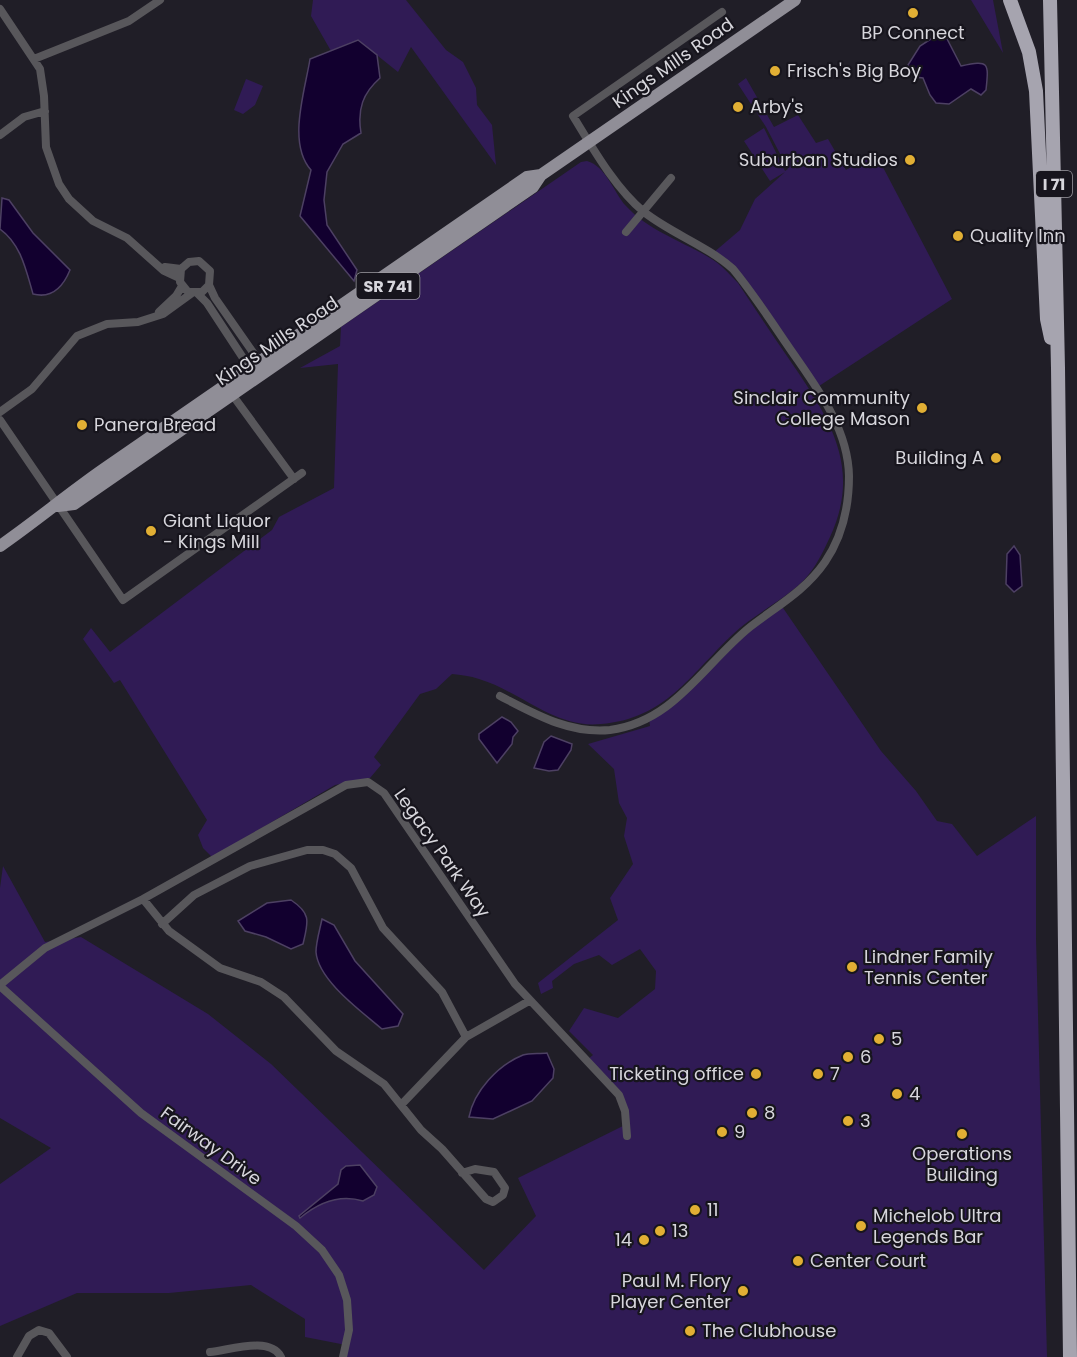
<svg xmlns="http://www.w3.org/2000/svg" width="1077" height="1357" font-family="Poppins,sans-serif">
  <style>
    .green { fill: #301b55 }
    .water { fill: #12002f; stroke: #4d4063; stroke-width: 1.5 }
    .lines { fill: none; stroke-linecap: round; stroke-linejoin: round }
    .minor { stroke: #58575b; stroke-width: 8 }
    .primary { stroke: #908e97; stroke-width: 12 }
    .motorway { stroke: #a6a4af; stroke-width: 14 }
    .poi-dot { fill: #e1af34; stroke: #17151d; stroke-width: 2 }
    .labels { text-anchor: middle; stroke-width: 4.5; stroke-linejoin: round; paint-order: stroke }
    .shield { fill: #17151d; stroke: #9d9ca3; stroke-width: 1.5 }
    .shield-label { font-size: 16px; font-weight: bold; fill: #d7d6dc }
    .poi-label { font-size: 18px; fill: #d7d6dc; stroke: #17151d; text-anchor: start }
    .street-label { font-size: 18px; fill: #d7d6dc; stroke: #17151d }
  </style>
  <rect width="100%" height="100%" fill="#201e27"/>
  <path class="green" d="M313,0H406L446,50L463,62L476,88L477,105L492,125L496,165L411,47L398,72L358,40L331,51L311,16Z
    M971,0H993L1003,53Z
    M746,78L774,127L798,115L816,143L828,139L846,170L875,152L952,299L816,388L758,301L713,253L740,230L755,199L785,172L770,181L744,141L764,128L785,171L788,169L766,127L738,84Z
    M246,79L263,86L255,105L243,114L234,110Z
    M587,161C606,166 614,193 626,206C649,231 682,241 710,258C721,264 729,274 738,283C755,309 773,336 791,362C830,419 862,468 830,537C823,552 816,567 804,580C783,601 754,614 732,635C690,675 665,719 601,724C555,729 520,691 479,679C470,676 461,675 452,674L436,689L420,694L374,757L381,765L370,778L335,785L212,857L203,848L198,835L207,820L120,680L114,683L83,639L91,628L110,652L272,530L279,517L334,488L338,364L300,368L340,346L341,327L581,162Z
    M781,605L881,751L916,791L937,821L952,824L977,856L1036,816V938L1047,1357H343L346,1345L305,1337V1319L251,1285L169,1293H77L0,1326V1184L51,1148L0,1118V888L3,866L45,942L81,937L208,1014L271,1064L484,1270L536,1216L518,1178L627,1124L619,1095L587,1060L593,1055L569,1031L584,1008L618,1018L655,989L656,971L640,949L612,965L599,955L574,964L552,981L553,988L541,994L538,983L618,920L610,898L633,864L624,836L627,818L619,803L614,769L588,744L650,726L649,718L662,711L731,644Z"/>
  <path class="water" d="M937,35H945L961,66C989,60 989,62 986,90L981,95L971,89L949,104L936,103L930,95L923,78L915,77L908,65L920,46Z
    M358,40L377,55L380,78C363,93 357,109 361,133L343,144L327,172L324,200L327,225L357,270L354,281L300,216L311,170C287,143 305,91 310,59Z
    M2,198L9,200L33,233L70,270C63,287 52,299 33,294C26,270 21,244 0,229Z
    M1014,546L1020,555L1022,586L1014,592L1006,584L1007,554Z
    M502,717L511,722L518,731L513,737L512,744L497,763L479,739V734Z
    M551,736L572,744L571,750L558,770L549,771L534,768L544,742Z
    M291,900C312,914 308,922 303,944L291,949L266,937L245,931L238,921L267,903Z
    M322,919L334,925L355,961L403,1014L398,1026L382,1029C361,1011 318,980 316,952C316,942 320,929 322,919Z
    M547,1053L554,1069L553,1078L532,1101L493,1119L469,1117C474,1091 498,1065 523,1055C529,1053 539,1054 547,1053Z
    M360,1165L377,1187L374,1195L363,1201C340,1194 318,1203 300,1218L299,1216L338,1184L341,1170L346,1166Z"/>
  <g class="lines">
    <path class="minor" d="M0,9L40,69L44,96L46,147L59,184L69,199L93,221L127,238L164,271L179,278
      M34,59L129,21L160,0
      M0,135L24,117L45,111
      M626,232L671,178
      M165,267L181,269L189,262L199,261L210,271L209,285L202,292H188L180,282L181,269
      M209,285L215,298L259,361
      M197,293L207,303L249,367
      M159,312L176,296L182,286
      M231,393L294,479
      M0,412L32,389L77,336L107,324L138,322L163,314L192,293
      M0,420L123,600L302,473
      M500,696C535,714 569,734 610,730C674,722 704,664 750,627C777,606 805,591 825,562C842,537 849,506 849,476C848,425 813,383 786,343C769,318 752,292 733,269C706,245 672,234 644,212C615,188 592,147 573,116L722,12
      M143,899L169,931L220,968L261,982L284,997L336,1051L384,1084L421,1130L442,1149L486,1199L493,1202L503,1195L505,1188L494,1172L475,1169L462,1173
      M162,924L194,895L250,866L307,850H323L335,854L351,868L383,928L442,992L466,1037
      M0,985L45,948L143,899L346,785L368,782L384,793L515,984L619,1095L625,1111L627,1136
      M0,986L141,1113L296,1226L322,1250L339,1275L347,1300L349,1330L343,1357
      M401,1105L466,1037L529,1001
      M210,1352C230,1350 270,1336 281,1357
      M17,1357L29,1336L39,1330L49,1333L67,1357"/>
    <path class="primary" d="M58,506L74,504L533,187L541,175L795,0
      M0,546C36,521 68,494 104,469L527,177L541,175"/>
    <path class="motorway" d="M1010,0L1029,52L1036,91L1047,319L1051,338
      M1050,0L1058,368L1070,1357"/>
  </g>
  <g class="poi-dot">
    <circle cx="913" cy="13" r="6"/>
    <circle cx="775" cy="71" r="6"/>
    <circle cx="738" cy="107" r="6"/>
    <circle cx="910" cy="160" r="6"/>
    <circle cx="958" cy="236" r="6"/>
    <circle cx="922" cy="408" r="6"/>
    <circle cx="82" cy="425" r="6"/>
    <circle cx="996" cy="458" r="6"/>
    <circle cx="151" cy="531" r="6"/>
    <circle cx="852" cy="967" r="6"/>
    <circle cx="879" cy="1039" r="6"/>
    <circle cx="848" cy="1057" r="6"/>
    <circle cx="756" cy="1074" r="6"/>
    <circle cx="818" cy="1074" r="6"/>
    <circle cx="897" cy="1094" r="6"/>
    <circle cx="752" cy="1113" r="6"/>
    <circle cx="848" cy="1121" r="6"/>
    <circle cx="722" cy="1132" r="6"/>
    <circle cx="962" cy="1134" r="6"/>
    <circle cx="695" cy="1210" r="6"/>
    <circle cx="861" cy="1226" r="6"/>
    <circle cx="660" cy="1231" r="6"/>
    <circle cx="644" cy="1240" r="6"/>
    <circle cx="798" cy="1261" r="6"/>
    <circle cx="743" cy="1291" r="6"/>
    <circle cx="690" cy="1331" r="6"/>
  </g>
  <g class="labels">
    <g class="shield">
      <rect x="1036" y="171" width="36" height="26" rx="4.5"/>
      <rect x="356.5" y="273" width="63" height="26" rx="4.5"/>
    </g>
    <g class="shield-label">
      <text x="1054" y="190">I 71</text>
      <text x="388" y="292">SR 741</text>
    </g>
    <g class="poi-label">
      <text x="913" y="39" text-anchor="middle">BP Connect</text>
      <text x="787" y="77">Frisch's Big Boy</text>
      <text x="750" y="113">Arby's</text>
      <text x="898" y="166" text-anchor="end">Suburban Studios</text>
      <text x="970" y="242">Quality Inn</text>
      <text x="910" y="404" text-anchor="end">Sinclair Community<tspan x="910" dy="21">College Mason</tspan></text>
      <text x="94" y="431">Panera Bread</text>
      <text x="984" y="464" text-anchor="end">Building A</text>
      <text x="163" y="527">Giant Liquor<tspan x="163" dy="21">- Kings Mill</tspan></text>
      <text x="864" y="963">Lindner Family<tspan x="864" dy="21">Tennis Center</tspan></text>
      <text x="891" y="1045">5</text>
      <text x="860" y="1063">6</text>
      <text x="744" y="1080" text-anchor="end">Ticketing office</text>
      <text x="830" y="1080">7</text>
      <text x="909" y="1100">4</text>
      <text x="764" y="1119">8</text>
      <text x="860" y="1127">3</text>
      <text x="734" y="1138">9</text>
      <text x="962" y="1160" text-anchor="middle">Operations<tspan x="962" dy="21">Building</tspan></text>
      <text x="707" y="1216">11</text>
      <text x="873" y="1222">Michelob Ultra<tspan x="873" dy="21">Legends Bar</tspan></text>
      <text x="672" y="1237">13</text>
      <text x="632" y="1246" text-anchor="end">14</text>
      <text x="810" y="1267">Center Court</text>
      <text x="731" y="1287" text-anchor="end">Paul M. Flory<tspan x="731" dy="21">Player Center</tspan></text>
      <text x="702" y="1337">The Clubhouse</text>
    </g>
    <g class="street-label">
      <text transform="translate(673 63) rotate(-35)" y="6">Kings Mills Road</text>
      <text transform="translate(277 341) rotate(-34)" y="6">Kings Mills Road</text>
      <text transform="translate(442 853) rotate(55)" y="6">Legacy Park Way</text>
      <text transform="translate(211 1146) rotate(36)" y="6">Fairway Drive</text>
    </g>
  </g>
</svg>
